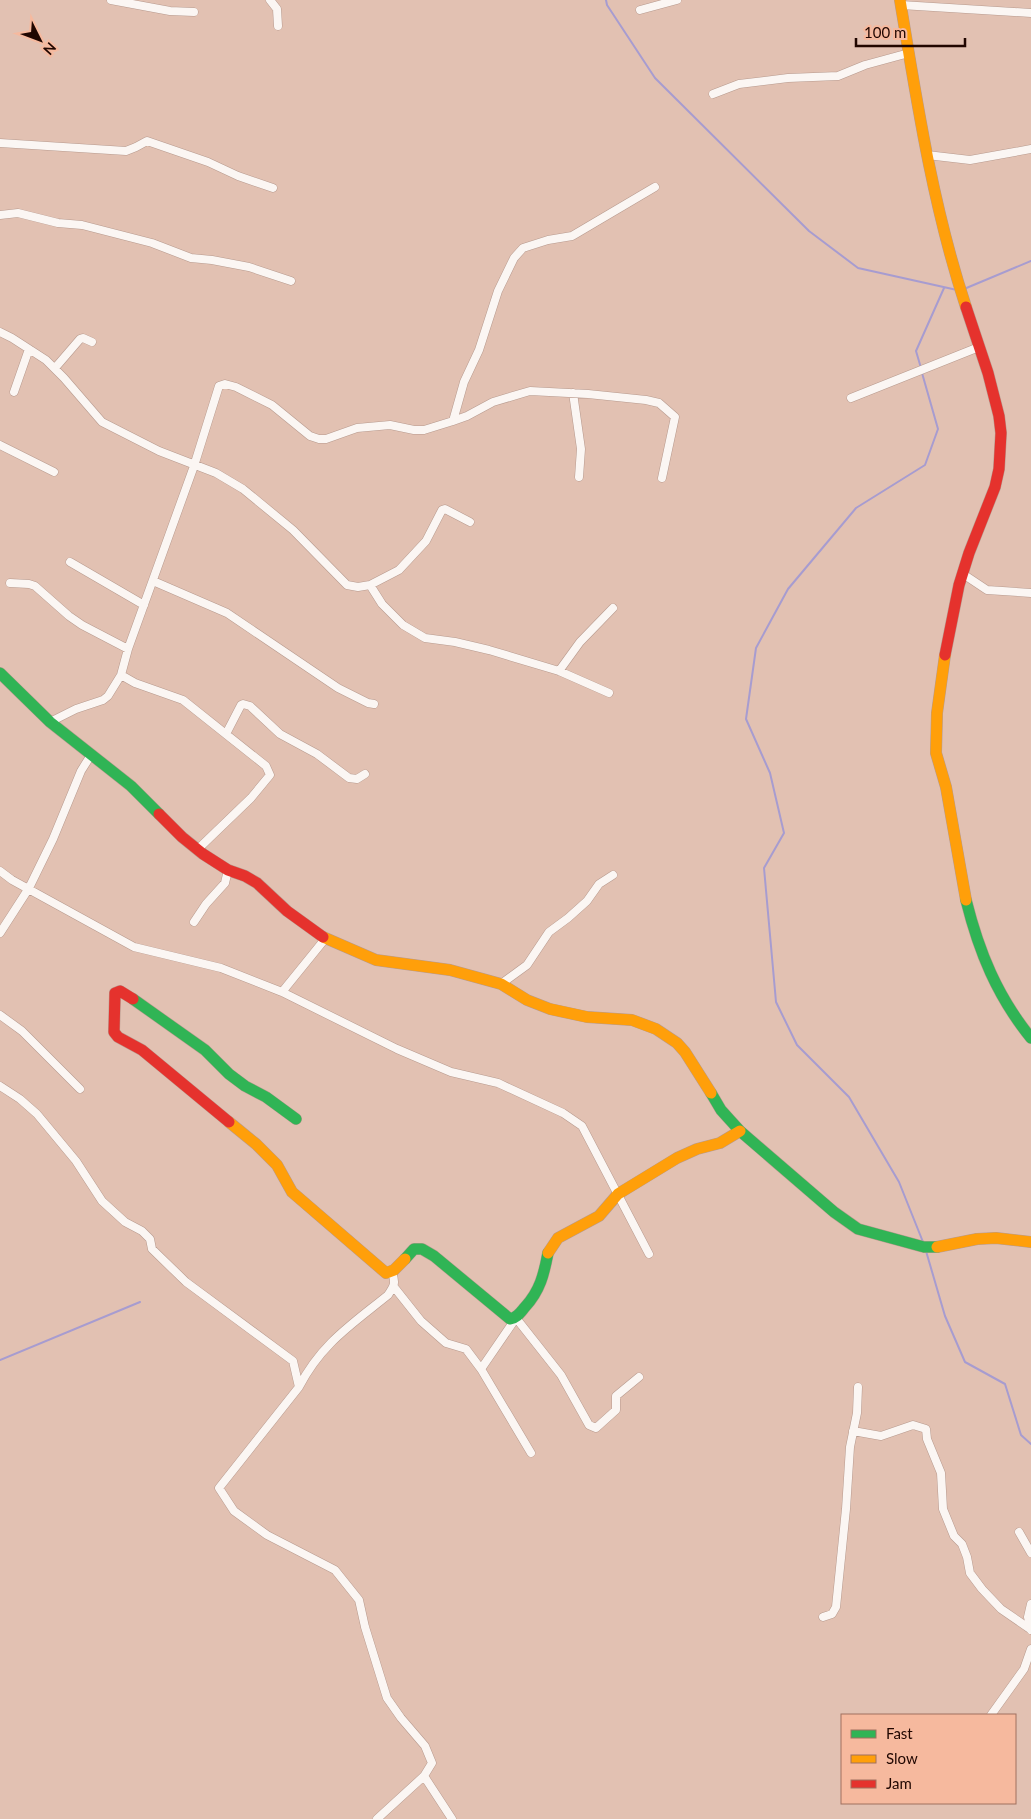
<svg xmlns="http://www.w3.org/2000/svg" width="1031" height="1819" font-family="Lato,sans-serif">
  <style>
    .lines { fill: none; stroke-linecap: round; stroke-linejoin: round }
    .stream { stroke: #a79cd0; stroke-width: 2 }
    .street-casing { stroke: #b79a8e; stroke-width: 9 }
    .fast-casing { stroke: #b79a8e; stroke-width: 12 }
    .slow-casing { stroke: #b79a8e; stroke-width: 12 }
    .jam-casing { stroke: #b79a8e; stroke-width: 12 }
    .street { stroke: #fbf6f3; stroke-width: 8 }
    .fast { stroke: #30b455; stroke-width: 11 }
    .slow { stroke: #ff9f0a; stroke-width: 11 }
    .jam { stroke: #e5322d; stroke-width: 11 }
  </style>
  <rect width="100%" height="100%" fill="#e2c1b2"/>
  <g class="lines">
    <path class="stream" d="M606,0L607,5L655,78L809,231L858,268L957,290
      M964,289L1031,261
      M921,368L916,351L944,288
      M922,373L938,429L925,465L856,508L788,589L756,648L746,719L770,773L784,833L764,868L776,1002L797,1045L849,1097L899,1182L923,1242
      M926,1251L945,1316L965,1362L1005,1384L1021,1435L1031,1444
      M0,1360L140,1302"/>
    <defs>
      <path id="street" d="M111,0L170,11L194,12
        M270,0L277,9L278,26
        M901,5L1031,13
        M640,10L677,0
        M713,94L739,84L788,78L838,76L865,65L909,53
        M0,143L126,151L136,147L147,141L208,162L238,176L273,188
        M927,155L970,160L1031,149
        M655,187L572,236L548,240L523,248L514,258L498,291L479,350L464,382L453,421L467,416L493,402L530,391L588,394L646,400L659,403L675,417L662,478
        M0,215L18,213L58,223L82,225L152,243L191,258L212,260L249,267L291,281
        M0,332L12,338L46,360L64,378L102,422L159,451L216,473L243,489L293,530L347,585L358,587L370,585L399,570L426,541L442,510L445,509L470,522
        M55,368L80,339L83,338L92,342
        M14,392L29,349
        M573,393L581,449L579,477
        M851,398L979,347
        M0,445L54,472
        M70,562L144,605
        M963,574L987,590L1031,593
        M153,581L227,613L338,688L368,703L374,704
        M10,583L29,584L35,586L69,616L82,625L128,649
        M370,585L382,604L403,625L425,638L455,642L489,650L559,671L609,693
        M559,671L580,642L613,608
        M121,675L135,683L183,700L266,766L270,775L251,798L198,849
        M50,722L76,709L103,700L108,696L121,675L128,649L194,466L219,386L225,384L236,387L272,405L310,436L319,439H326L357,428L390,425L414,430H424L453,421
        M226,734L241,705L243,704L250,706L280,734L317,754L349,778L357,779L365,774
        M0,871L12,880L134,947L221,968L282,992L397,1049L451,1072L498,1083L563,1113L582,1126L649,1254
        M194,922L206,904L225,883L228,870
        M0,933L29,888L53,839L81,771L91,755
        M501,984L527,965L549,932L568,918L587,901L599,884L613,875
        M282,992L325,939
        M0,1015L22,1031L80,1089
        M0,1086L20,1099L37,1114L76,1161L102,1201L125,1222L142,1231L150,1239L152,1249L186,1282L293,1361L299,1387C321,1344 351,1325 388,1295C394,1286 396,1283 392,1273
        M394,1287L421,1321L446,1343L466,1349L481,1369
        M299,1387L219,1488L234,1511L267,1535L335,1570L359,1600L365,1627L387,1698L401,1718L425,1746L432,1763L424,1776L377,1819
        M853,1431L881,1436L913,1425L926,1429L927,1439L941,1473L943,1509L954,1536L962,1544L967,1557L970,1573L982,1589L1001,1609L1030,1629
        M531,1453L481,1369L516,1318L561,1375L589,1425L596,1428L616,1410V1396L639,1377
        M1019,1532L1031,1553
        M1031,1604L1028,1617L1031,1630
        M823,1617L832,1614L836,1607L846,1509L850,1447L857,1413L858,1387
        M991,1715L1024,1669L1031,1649
        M424,1776L452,1819"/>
      <path id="fast" d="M0,673L50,722L131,786L159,814
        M966,900C979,952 997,996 1031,1038
        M133,999L205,1050L229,1074L245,1086L266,1097L296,1119
        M711,1093L721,1110L740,1131L834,1212L858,1229L924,1247H937
        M405,1259L414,1249H422L434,1256L510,1319C517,1318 520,1313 525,1307C540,1291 544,1274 548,1253"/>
      <path id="slow" d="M900,0C917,103 933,207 966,307
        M945,655L937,713L936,753L946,787L966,900
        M323,937L376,960L450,970L501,984L527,1000L550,1009L587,1017L632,1020L656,1029L677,1043L685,1052L711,1093
        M229,1122L256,1144L277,1165L292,1192L386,1273L394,1270L405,1259
        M937,1247L977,1239L996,1238L1031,1242
        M548,1253L558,1238L599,1216L618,1194L677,1158L697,1149L720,1143L740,1131"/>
      <path id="jam" d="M945,655L959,585L969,553L995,487L999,469L1001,433L999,416L988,373L966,307
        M159,814L182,837L203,854L228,870L245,876L257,883L287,911L323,937
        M133,999L120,991L115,993L114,1032L118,1037L142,1050L229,1122"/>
    </defs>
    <use href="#street" class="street-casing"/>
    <use href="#fast" class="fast-casing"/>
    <use href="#slow" class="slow-casing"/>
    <use href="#jam" class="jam-casing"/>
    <use href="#street" class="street"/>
    <use href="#fast" class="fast"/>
    <use href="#slow" class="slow"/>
    <use href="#jam" class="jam"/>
  </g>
  <rect x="841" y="1714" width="175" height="90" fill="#f6b99e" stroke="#a0715f"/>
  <rect x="851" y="1730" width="25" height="8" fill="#30b455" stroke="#a0715f"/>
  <text x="886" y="1739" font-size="15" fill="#200600">Fast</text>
  <rect x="851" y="1755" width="25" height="8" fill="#ff9f0a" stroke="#a0715f"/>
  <text x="886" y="1764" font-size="15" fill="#200600">Slow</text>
  <rect x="851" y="1780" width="25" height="8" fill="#e5322d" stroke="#a0715f"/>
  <text x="886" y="1789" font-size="15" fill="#200600">Jam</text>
  <g transform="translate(40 40) rotate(132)" stroke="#f6b99e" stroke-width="4" paint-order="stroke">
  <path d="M0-4L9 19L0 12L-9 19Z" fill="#200600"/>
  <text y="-8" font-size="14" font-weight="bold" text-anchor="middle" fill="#200600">N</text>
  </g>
  <path d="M856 38v8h109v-8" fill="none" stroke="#200600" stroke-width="2.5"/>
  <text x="864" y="38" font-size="15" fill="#200600" stroke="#f6b99e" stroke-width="4" paint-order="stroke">100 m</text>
</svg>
